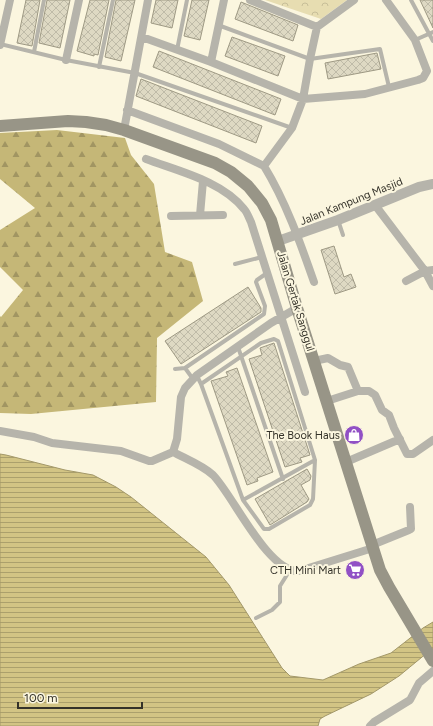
<svg xmlns="http://www.w3.org/2000/svg" width="433" height="726" font-family="Figtree,sans-serif">
  <style>
    .forest { fill: url(#forest-firs) }
    .park { fill: url(#park-crowns) }
    .water { fill: url(#water-rules); stroke: #a39869 }
    .building { fill: url(#building-cross-hatch); stroke: #9e9984 }
    .lines { fill: none; stroke-linecap: round; stroke-linejoin: round }
    .service { stroke: #b6b4ab; stroke-width: 4 }
    .minor { stroke: #b6b4ab; stroke-width: 8 }
    .tertiary { stroke: #b6b4ab; stroke-width: 10 }
    .secondary { stroke: #989587; stroke-width: 12 }
    .labels { text-anchor: middle; stroke-width: 4; stroke-linejoin: round; paint-order: stroke }
    .street-label { font-size: 11px; fill: #343229; stroke: #fbf6df }
    .poi-label { font-size: 11px; fill: #343229; stroke: #fbf6df; text-anchor: end }
  </style>
  <defs>
    <pattern id="forest-firs" width="22" height="20" patternUnits="userSpaceOnUse"><rect width="22" height="20" fill="#c5b777"/><path d="M5 1l3.5 6h-7zM16 11l3.5 6h-7z" fill="#a19562"/></pattern>
    <pattern id="park-crowns" width="20" height="18" patternUnits="userSpaceOnUse"><rect width="20" height="18" fill="#e7ddb1"/><path d="M2 6a3 3 0 1 1 6 0M12 15a3 3 0 1 1 6 0" fill="none" stroke="#c7be98"/></pattern>
    <pattern id="water-rules" width="6" height="5" patternUnits="userSpaceOnUse"><rect width="6" height="5" fill="#d2c484"/><path d="M0 2.5h6" fill="none" stroke="#aba06c"/></pattern>
    <pattern id="building-cross-hatch" width="8" height="8" patternUnits="userSpaceOnUse"><rect width="8" height="8" fill="#ded9c3"/><path d="M0 0l8 8M0 8l8-8" fill="none" stroke="#bfbba8"/></pattern>
  </defs>
  <rect width="100%" height="100%" fill="#fbf6df"/>
  <path class="forest" d="M57,130L125,138L131,155L154,184L165,252L192,262L203,301L157,338L156,402L31,414L0,413V316L1,317L23,290L0,267V230L35,208L0,179V133Z"/>
  <path class="park" d="M265,0H347L321,19Z"/>
  <path class="water" d="M0,454L6,455L65,470L93,475L116,487L131,497L206,557L229,585L282,668L290,676L323,680L359,664L391,653L423,628L433,622V648L399,676L371,694L325,716L320,719L318,726H0Z"/>
  <path class="building" d="M26,0H40L32,46L17,43Z
    M47,0H70L60,48L39,43Z
    M90,0H109L98,55L94,54V56L77,51Z
    M116,0H135L121,61L105,57Z
    M156,0H178L172,28L151,23Z
    M192,0H209L200,40L184,36Z
    M420,0H433V28Z
    M241,2L298,25L293,41L235,19Z
    M232,37L285,56L278,76L225,56Z
    M159,51L281,99L275,115L153,67Z
    M377,53L381,69L328,79L325,63Z
    M141,79L262,126L256,143L136,96Z
    M334,246L344,277L351,274L356,287L335,294L321,250Z
    M248,287L261,308V312L181,364L165,341Z
    M274,343L310,455L300,458L302,462L285,467L249,359L262,355L260,348Z
    M237,368L273,472L257,478L258,481L247,485L211,381L228,376L226,372Z
    M307,469L311,476L310,480L301,485L309,499L307,502L270,525L255,499Z"/>
  <g class="lines">
    <path class="service" d="M411,0L433,41
      M218,25L310,59L380,49L389,87
      M415,40L433,32
      M0,44L66,60L135,73L292,128
      M177,50L187,0
      M34,52L44,0
      M99,67L113,0
      M338,220L343,235
      M235,264L262,257
      M238,347L283,479
      M185,368L193,379
      M175,369L185,368L264,314L265,306L256,282L257,280L267,273
      M197,376L201,384L243,500L264,529H269L310,505L313,499L315,460L278,341L274,339L261,343L201,384
      M243,500L315,460
      M256,618L272,610L280,602V586L290,570"/>
    <path class="minor" d="M250,0L317,27
      M142,37L211,62L303,99L365,94L418,80L423,78L427,71L415,40L386,0
      M0,45L10,0
      M66,60L79,0
      M211,62L224,0
      M127,110L219,144L264,166
      M124,130L148,0
      M146,159C178,171 222,181 244,209C247,212 249,218 251,222L305,392
      M375,205L425,271L433,286
      M200,215L203,181
      M171,216L223,215
      M406,281L425,271L433,270
      M314,282C300,242 286,202 264,166L292,128L303,99L310,59L317,27L354,0
      M314,361L328,358L340,365L348,367L358,391H369L375,395L382,410L389,415L394,428L407,454H413L433,440
      M327,401L358,391
      M0,431L34,437L52,443L121,451L149,461H152L173,452
      M173,452C186,459 202,465 213,475C233,495 268,573 299,571L373,548
      M173,452L177,439L181,397L185,388L197,375L271,323L297,308
      M346,462L400,439
      M372,545L409,530L411,529L410,507
      M370,726L374,722L410,700L419,683L433,671"/>
    <path class="tertiary" d="M278,241L338,220L419,187L433,184"/>
    <path class="secondary" d="M0,126L68,121L86,122L106,125L124,130L215,163L231,172L248,186L262,203L271,220L297,308L380,570L389,587L433,661"/>
  </g>
  <defs>
    <symbol id="shop-disc" viewBox="-11 -11 22 22"><circle r="9.5" fill="#9150c5" stroke="#fbf6df"/><path d="M-5-2.5h2.3a2.7 3.5 0 0 1 5.4 0H5L5.5 6h-11ZM-1.5-2.5h3a1.5 2.3 0 0 0-3 0Z" fill="#fff"/></symbol>
    <symbol id="supermarket-disc" viewBox="-11 -11 22 22"><circle r="9.5" fill="#9150c5" stroke="#fbf6df"/><path d="M-6-5.5h2.5l.6 2H6L4.5 2H-2.5L-4.4-4H-6ZM-1.5 3.2a1.3 1.3 0 1 0 .1 0ZM3 3.2a1.3 1.3 0 1 0 .1 0Z" fill="#fff"/></symbol>
  </defs>
  <g fill-rule="evenodd">
    <use href="#shop-disc" x="343" y="424" width="22" height="22"/>
    <use href="#supermarket-disc" x="344" y="559" width="22" height="22"/>
  </g>
  <g class="labels">
    <g class="street-label">
      <text transform="translate(351 201) rotate(-22)" y="4">Jalan Kampung Masjid</text>
      <text transform="translate(296 301) rotate(73)" y="4">Jalan Gertak Sanggul</text>
    </g>
    <g class="poi-label">
      <text x="340" y="439">The Book Haus</text>
      <text x="341" y="574">CTH Mini Mart</text>
    </g>
  </g>
  <path d="M18 702v6h124v-6" fill="none" stroke="#343229" stroke-width="2"/>
  <text x="24" y="702" font-size="12" fill="#343229" stroke="#fbf6df" stroke-width="3" paint-order="stroke">100 m</text>
</svg>
